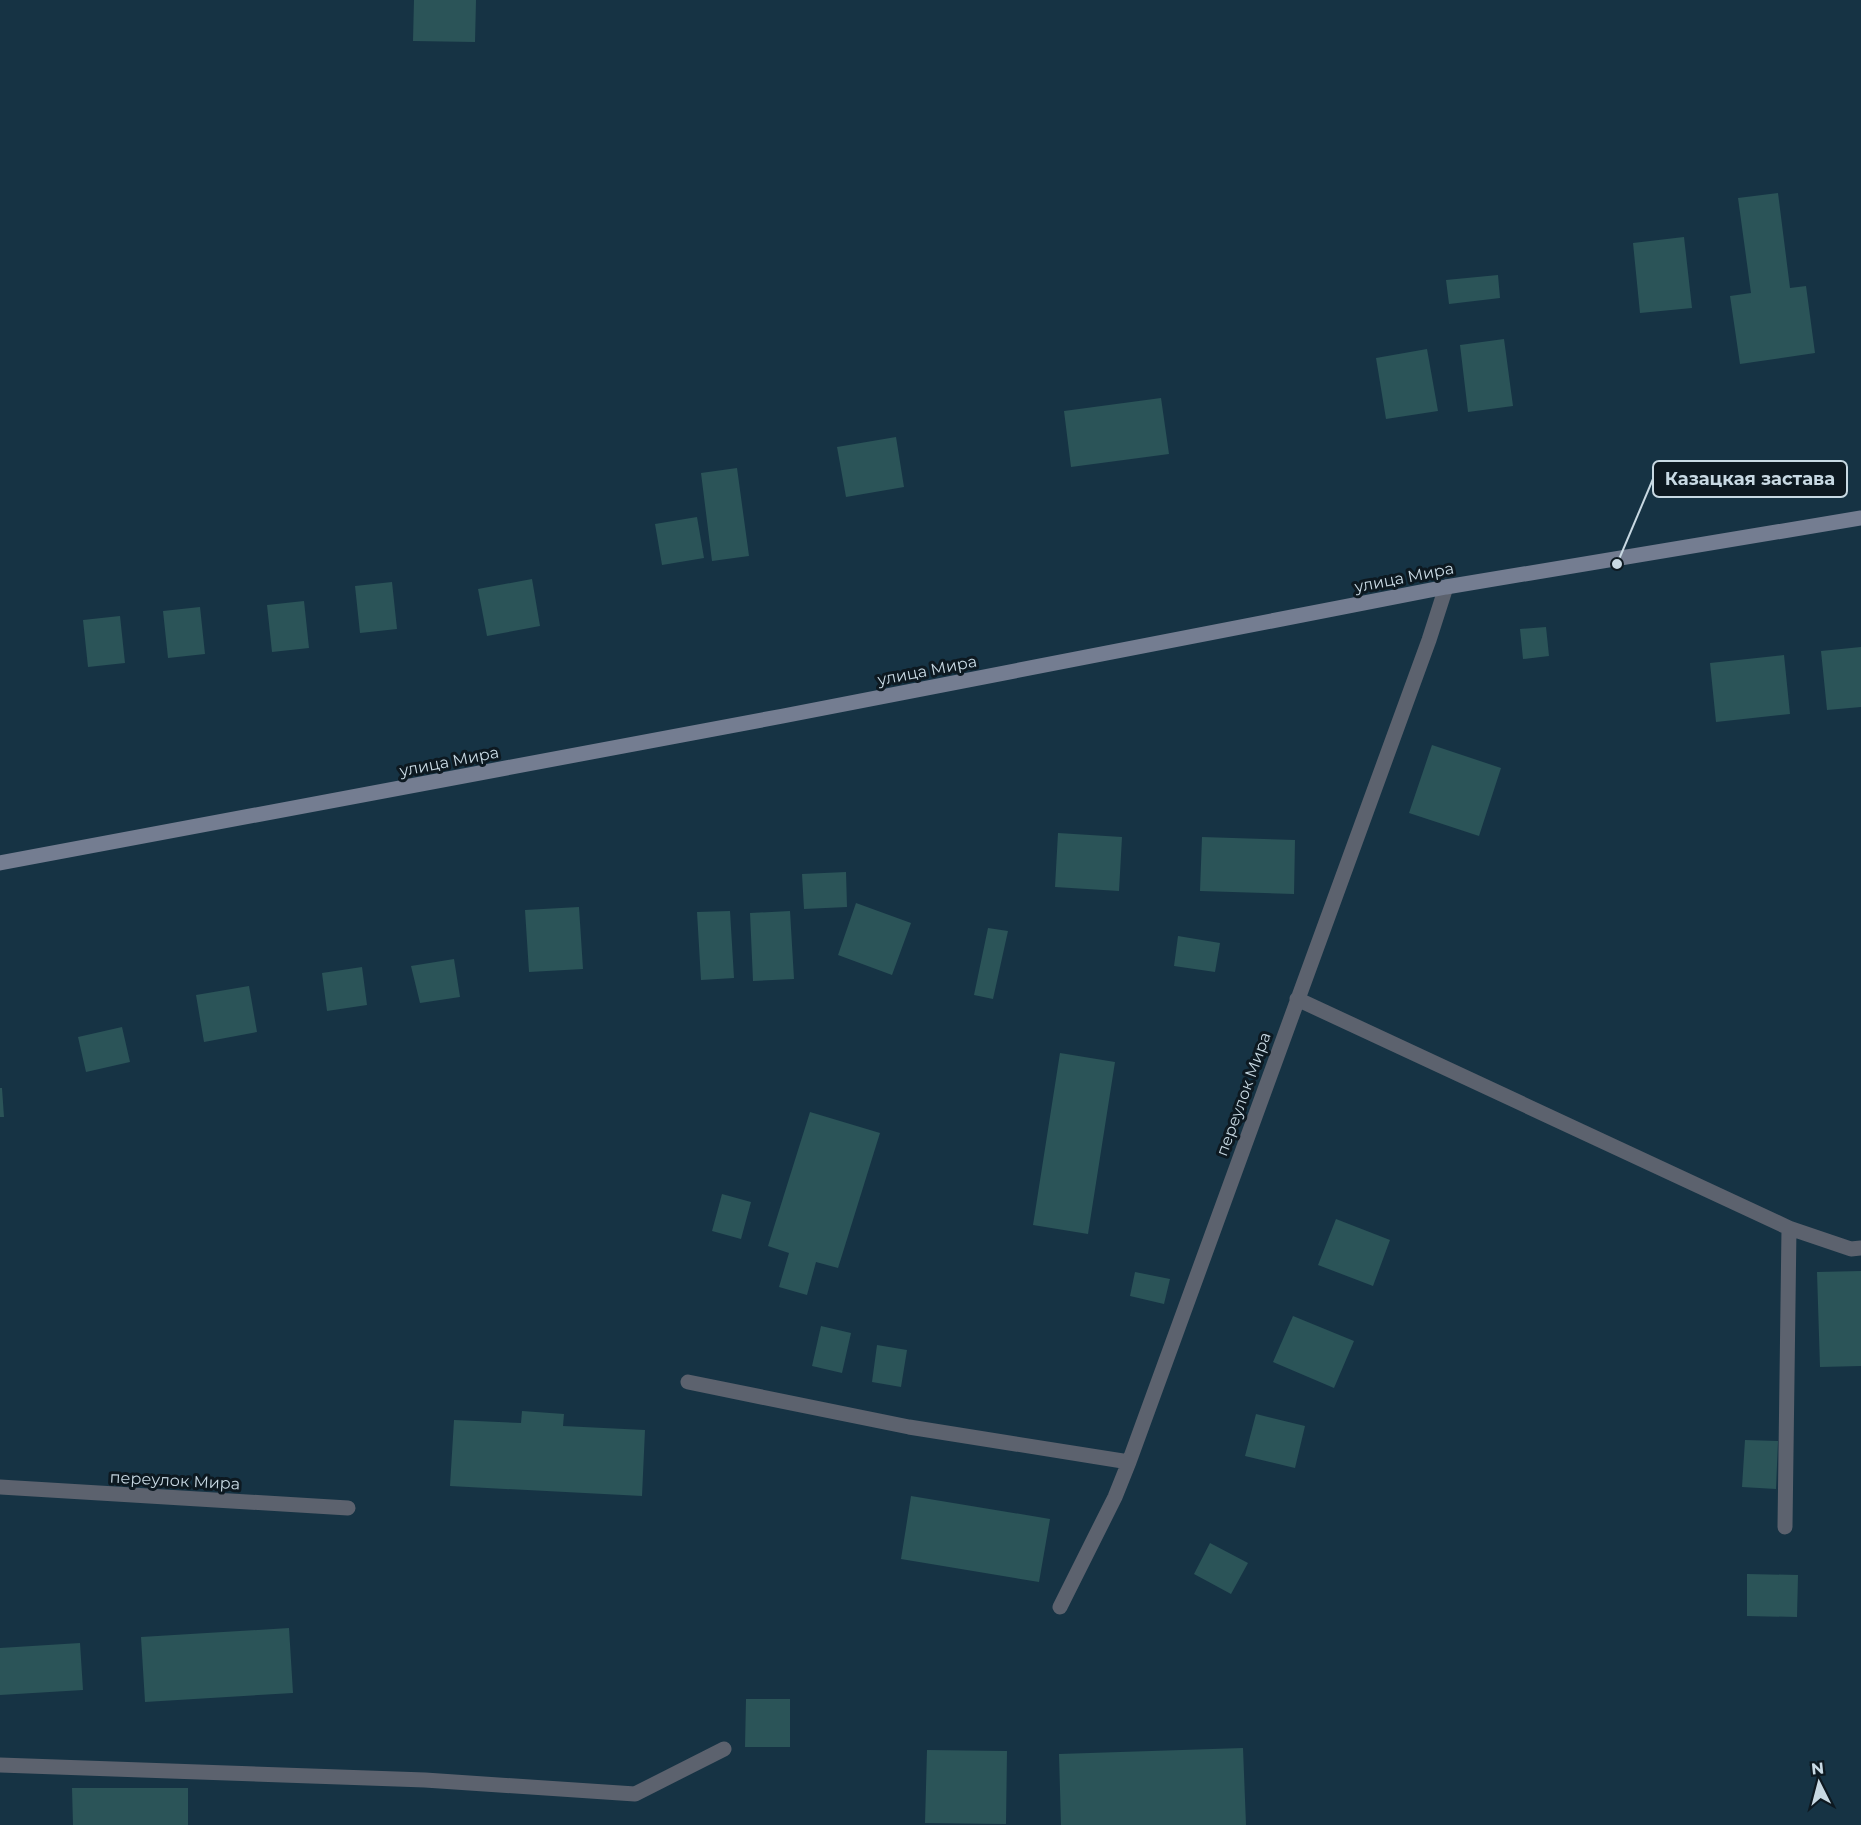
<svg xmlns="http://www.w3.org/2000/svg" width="1861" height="1825" font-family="Montserrat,sans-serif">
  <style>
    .building { fill: #2b5458 }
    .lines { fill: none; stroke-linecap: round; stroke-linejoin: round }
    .lane { stroke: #5c626e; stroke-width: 15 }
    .secondary { stroke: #747d91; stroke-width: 15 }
    .labels { text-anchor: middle; stroke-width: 6; stroke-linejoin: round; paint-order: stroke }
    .street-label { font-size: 16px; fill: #c8d9e3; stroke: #0d1921 }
    .leader { fill: none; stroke: #c8d9e3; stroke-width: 2 }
    .callout-dot { fill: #c8d9e3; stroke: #0d1921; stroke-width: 2 }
    .callout { fill: #0d1921; stroke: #c8d9e3; stroke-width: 2 }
    .callout-label { font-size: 18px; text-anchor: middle; font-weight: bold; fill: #c8d9e3 }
  </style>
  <rect width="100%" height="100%" fill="#163344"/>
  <path class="building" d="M414,0H476L475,42L413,41Z
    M1778,193L1790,288L1806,286L1815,353L1740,364L1730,296L1751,293L1738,198Z
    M1684,237L1692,308L1640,313L1633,243Z
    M1498,275L1500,298L1449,304L1446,280Z
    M1504,339L1513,406L1468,412L1460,345Z
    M1427,349L1438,411L1386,419L1376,358Z
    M1161,398L1169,454L1071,467L1064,411Z
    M896,437L904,487L846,497L837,447Z
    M737,468L749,556L712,561L701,473Z
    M697,517L704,558L662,565L655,524Z
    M532,579L540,626L487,636L478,589Z
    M392,582L397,629L360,633L355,586Z
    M304,601L309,648L272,652L267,605Z
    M200,607L205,654L168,658L163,611Z
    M120,616L125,663L88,667L83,620Z
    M1546,627L1549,656L1523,659L1520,629Z
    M1861,647V707L1827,710L1821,651Z
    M1784,655L1790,714L1716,722L1710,663Z
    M1432,745L1501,768L1479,836L1409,813Z
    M1058,833L1122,837L1119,891L1055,887Z
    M1202,837L1295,840L1294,894L1200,891Z
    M846,872L847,907L804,909L802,874Z
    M856,903L911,923L892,975L838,955Z
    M579,907L583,969L529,972L525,910Z
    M730,911L734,978L701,980L697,912Z
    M790,911L794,979L753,981L750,913Z
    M988,928L1008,931L993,999L974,995Z
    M1178,936L1220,943L1215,972L1174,966Z
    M454,959L460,997L420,1003L411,966Z
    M362,967L367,1005L327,1011L322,973Z
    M249,986L257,1032L204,1042L196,995Z
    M122,1027L130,1062L86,1072L78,1037Z
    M1060,1053L1115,1062L1088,1234L1033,1225Z
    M0,1088H2L4,1117H0Z
    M810,1112L880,1133L838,1268L816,1262L807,1295L779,1287L789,1253L768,1246Z
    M722,1194L751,1202L741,1239L712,1231Z
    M1336,1219L1390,1240L1373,1286L1318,1265Z
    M1861,1271V1366L1820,1367L1817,1272Z
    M1135,1272L1170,1279L1164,1304L1130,1296Z
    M1293,1316L1354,1341L1334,1388L1273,1362Z
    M821,1326L851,1333L842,1373L812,1366Z
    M877,1345L907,1350L901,1387L872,1382Z
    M522,1411L564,1414L563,1426L645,1430L642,1496L450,1486L454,1420L521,1423Z
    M1256,1414L1305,1426L1295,1468L1245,1456Z
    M1745,1440L1778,1441L1776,1489L1742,1487Z
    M911,1496L1050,1519L1039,1582L901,1559Z
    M1210,1543L1248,1563L1231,1594L1194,1574Z
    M1747,1574L1798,1575L1797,1617L1747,1616Z
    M289,1628L293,1693L145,1702L141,1637Z
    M80,1643L83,1690L0,1695V1648Z
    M746,1699H790V1747H745Z
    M1243,1748L1246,1825H1061L1059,1754Z
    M927,1750L1007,1751L1006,1824L925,1823Z
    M72,1788H188V1825H73Z"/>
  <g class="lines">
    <path class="lane" d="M1297,999L1789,1228L1851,1249L1861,1248
      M688,1382L909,1427L1129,1462
      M0,1487L348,1508
      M1785,1527L1789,1228
      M1060,1607L1115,1497L1129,1462L1429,640L1446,587
      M0,1765L425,1780L635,1794L724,1749"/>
    <path class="secondary" d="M0,863L783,716L1446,587L1861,518"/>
  </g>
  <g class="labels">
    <g class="street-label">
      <text transform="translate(1404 577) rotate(-11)" y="6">улица Мира</text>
      <text transform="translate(927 670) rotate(-11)" y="6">улица Мира</text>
      <text transform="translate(449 761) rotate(-11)" y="6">улица Мира</text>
      <text transform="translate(1243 1094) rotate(-70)" y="6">переулок Мира</text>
      <text transform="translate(175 1480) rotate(3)" y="6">переулок Мира</text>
    </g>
  </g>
  <path class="leader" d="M1617 564L1653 479"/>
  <circle class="callout-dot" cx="1617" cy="564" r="6"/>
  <rect class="callout" x="1653" y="461" width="194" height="36" rx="6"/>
  <g class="callout-label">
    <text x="1750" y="485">Казацкая застава</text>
  </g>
  <g transform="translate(1819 1783) rotate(354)" stroke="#0d1921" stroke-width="4.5" paint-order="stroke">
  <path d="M0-4.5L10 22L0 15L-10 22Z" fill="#c8d9e3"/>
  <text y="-9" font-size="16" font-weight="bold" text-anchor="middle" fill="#c8d9e3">N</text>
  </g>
</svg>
